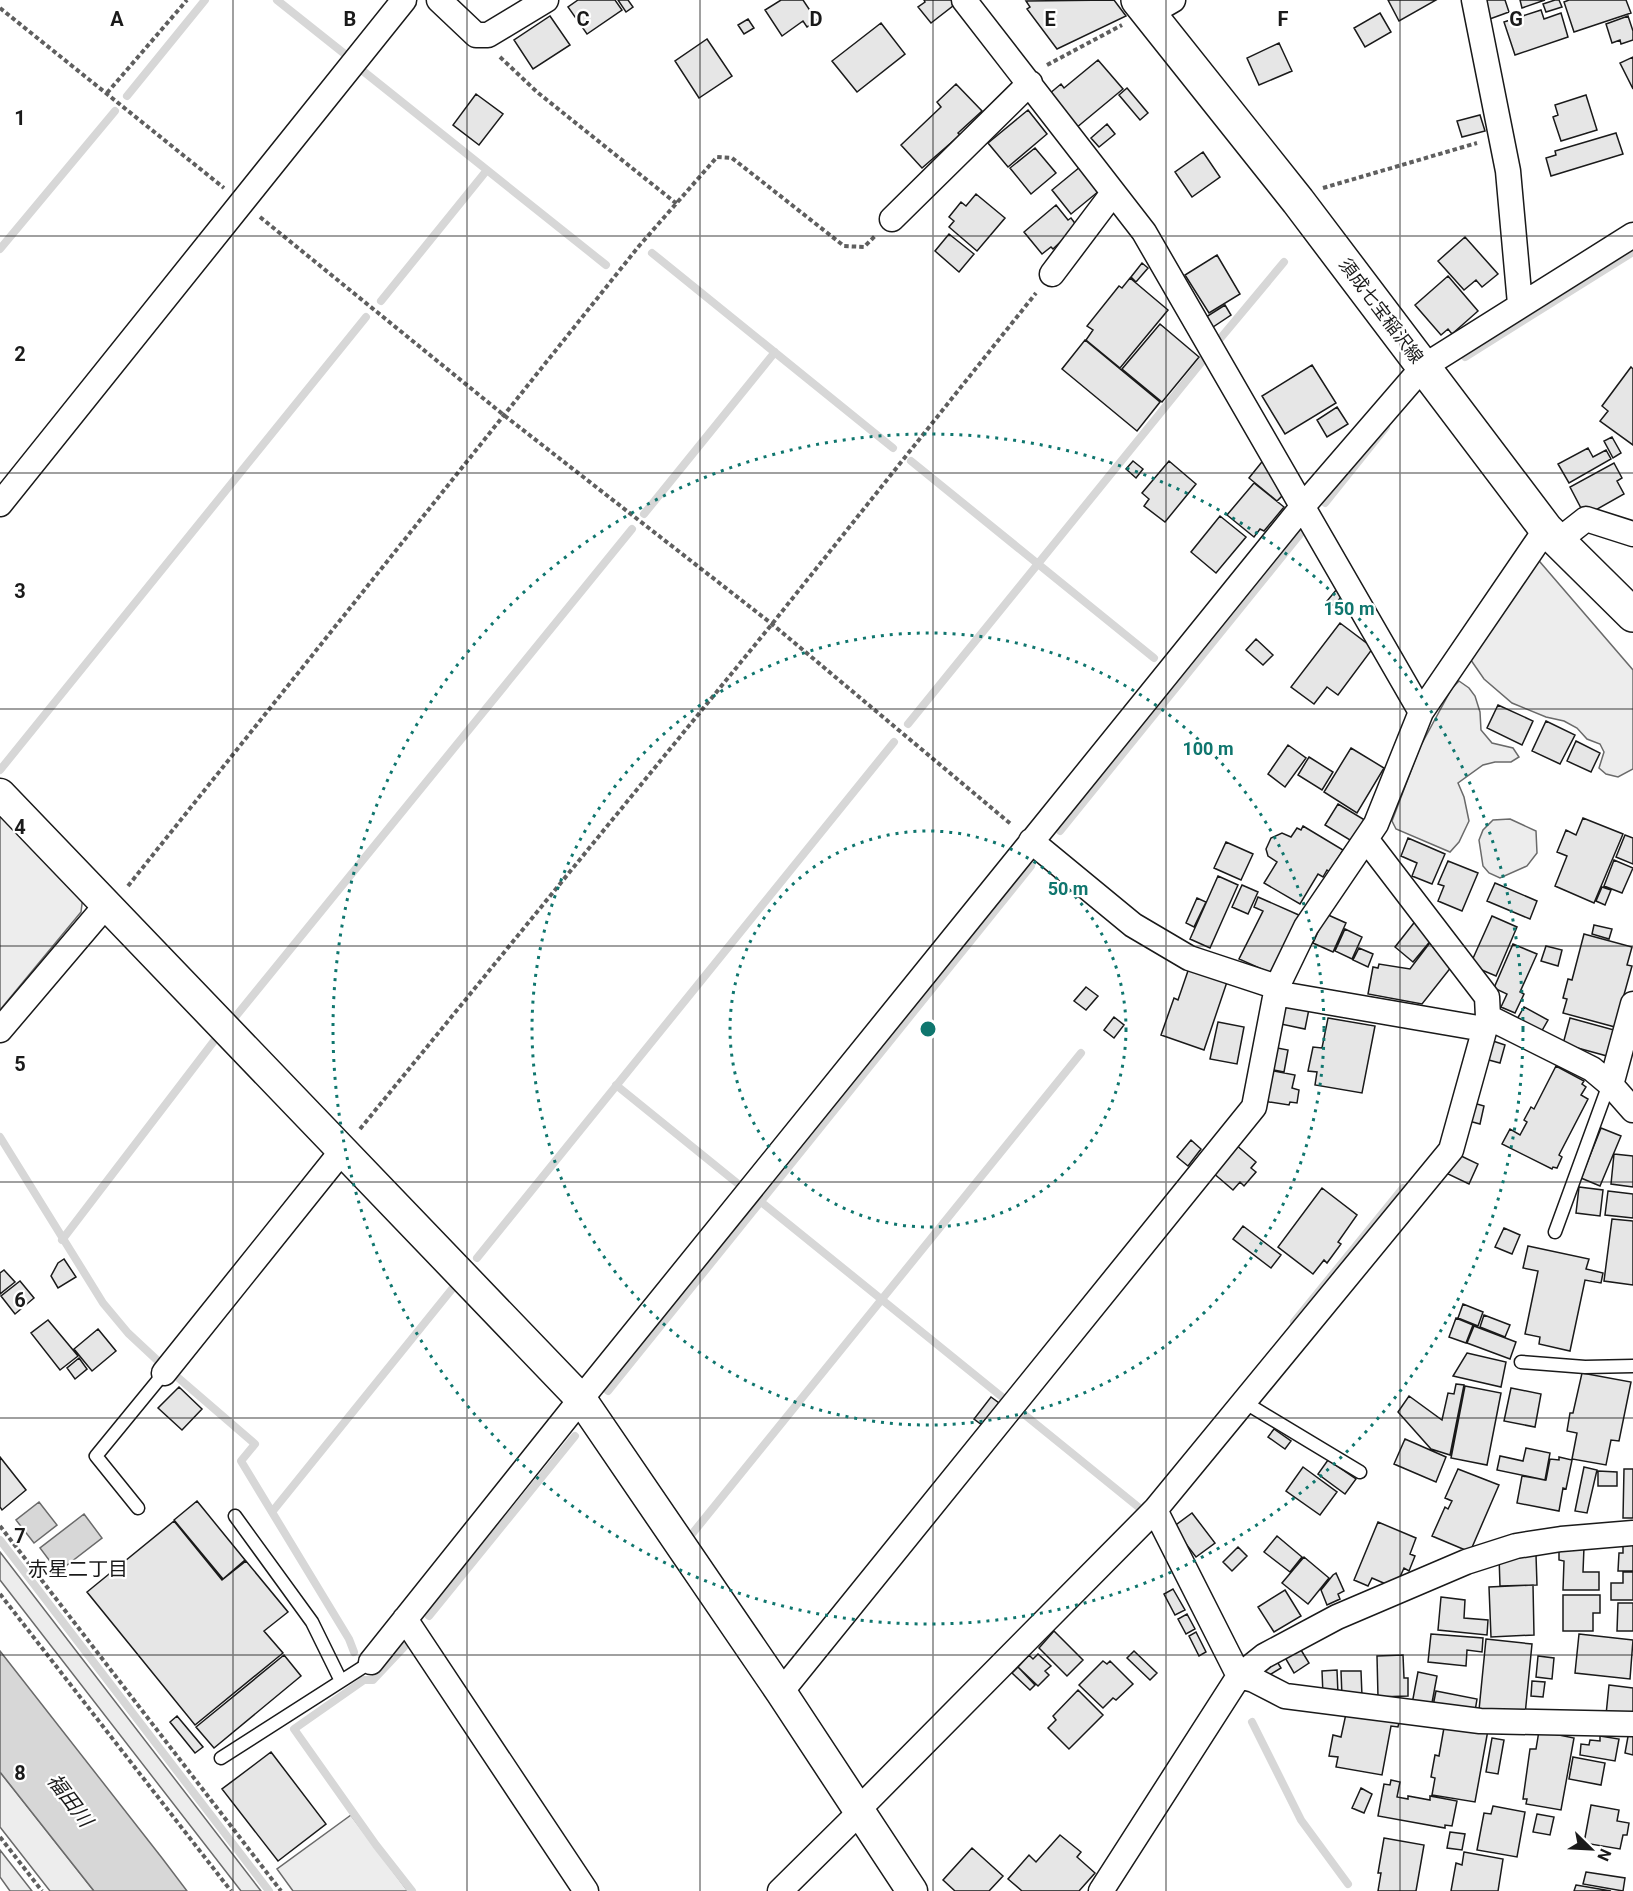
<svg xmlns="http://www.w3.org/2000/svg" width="1633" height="1891" font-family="Roboto,'Noto Sans JP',sans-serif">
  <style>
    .built { fill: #ededed; stroke: #6a6a6a; stroke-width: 1.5 }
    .water { fill: #d7d7d7; stroke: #6a6a6a; stroke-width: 1.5 }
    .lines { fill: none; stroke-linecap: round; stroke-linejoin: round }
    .stream { stroke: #d7d7d7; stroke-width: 8 }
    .building { fill: #e6e6e6; stroke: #1a1a1a; stroke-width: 1.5 }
    .service-casing { stroke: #1a1a1a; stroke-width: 15 }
    .minor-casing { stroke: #1a1a1a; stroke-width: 27 }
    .tertiary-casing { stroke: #1a1a1a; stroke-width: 33 }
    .secondary-casing { stroke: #1a1a1a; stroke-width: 36 }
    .path { stroke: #5f5f5f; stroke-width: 4; stroke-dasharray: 4.5 3; stroke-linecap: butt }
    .service { stroke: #fff; stroke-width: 12 }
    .minor { stroke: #fff; stroke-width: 24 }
    .tertiary { stroke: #fff; stroke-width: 30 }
    .secondary { stroke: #fff; stroke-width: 33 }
    .grid { fill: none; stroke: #1a1a1a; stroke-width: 1.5; stroke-opacity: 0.55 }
    .ring { fill: none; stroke: #0f766e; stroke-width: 3; stroke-dasharray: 3 6 }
    .labels { text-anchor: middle; stroke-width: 4.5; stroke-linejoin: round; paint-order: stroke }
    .street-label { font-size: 18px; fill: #1a1a1a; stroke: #fff }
    .neighbourhood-label { font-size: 20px; fill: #1a1a1a; stroke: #fff }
    .water-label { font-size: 20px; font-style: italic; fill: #1a1a1a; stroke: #fff }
    .grid-label { font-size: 20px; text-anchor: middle; font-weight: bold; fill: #1a1a1a; stroke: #fff; stroke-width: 4.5; stroke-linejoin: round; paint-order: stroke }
    .centre { fill: #0f766e; stroke: #fff; stroke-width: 3 }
    .ring-label { font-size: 18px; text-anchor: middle; font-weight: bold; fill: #0f766e; stroke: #fff; stroke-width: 4.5; stroke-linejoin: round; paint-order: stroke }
  </style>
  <rect width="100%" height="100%" fill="#fff"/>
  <path class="built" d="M1534,555L1633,670V769L1618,777L1606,774L1599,768L1604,752L1600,744L1587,739L1577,728L1564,721L1546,717L1512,703L1484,679L1466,653Z
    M1459,681L1469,688L1475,696L1480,712L1481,730L1492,743L1513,748L1519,757L1511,762H1495L1483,765L1458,783L1464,797L1469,821L1459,842L1450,852L1396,829L1392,821L1420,747L1452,688Z
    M0,812L83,896L81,912L0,1010Z
    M1510,819L1536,831L1537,853L1527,866L1500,878L1489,873L1483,866L1479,840L1483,830L1493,820Z
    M0,1552L261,1891H241L0,1580Z
    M0,1772L94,1891H50L0,1827Z
    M351,1815L408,1891H293L277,1869Z
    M0,1850L32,1891H10L0,1877Z"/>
  <path class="water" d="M39,1502L57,1525L34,1543L16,1520Z
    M84,1514L102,1538L58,1572L40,1548Z
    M0,1651L162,1858L187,1891H94L0,1772Z"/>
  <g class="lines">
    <path class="stream" d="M277,0L346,55
      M358,67L606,265
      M127,96L205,0
      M0,249L115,111
      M652,253L893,448
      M381,301L487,170
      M1219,340L1284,262
      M1465,357L1633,252
      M911,461L1154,658
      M1325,503L1386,427
      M644,514L775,352
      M908,724L1204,359
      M0,770L366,317
      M1060,831L1301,533
      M236,1016L632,529
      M616,1085L737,1183
      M0,1137L103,1303L128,1333L158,1361
      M760,1201L1007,1401
      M62,1240L214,1041
      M477,1258L894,742
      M1294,1322L1403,1188
      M175,1375L255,1444L241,1461L349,1639L354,1652
      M608,1391L1031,866
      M1020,1411L1142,1510L1146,1505
      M272,1512L452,1289
      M692,1534L1081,1053
      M0,1540L269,1891
      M429,1616L575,1436
      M404,1647L373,1680H364L294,1729L376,1845L412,1891
      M1252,1722L1301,1820L1348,1884"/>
  </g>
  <path class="building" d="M578,0H615L622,10L587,34L568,7Z
    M618,0H628L633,7L626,12Z
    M781,0H803L817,21L807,27L803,21L782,36L765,10Z
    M924,0H957L958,2L931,23L918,7L925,2Z
    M1114,0L1126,16L1057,49L1027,9L1030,7L1026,1Z
    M1388,0H1436L1399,21Z
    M1481,0H1505L1509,12L1487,20Z
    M1520,0H1545L1522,8Z
    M1555,0H1559L1562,7L1546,12L1543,4Z
    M1569,0H1626L1631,13L1574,32L1564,2Z
    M1541,10L1544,19L1561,13L1568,37L1515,55L1504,22Z
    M1380,13L1391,32L1365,47L1354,28Z
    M550,16L570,45L533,69L514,40Z
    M1628,16L1633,31V40L1621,44L1620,40L1612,43L1606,24Z
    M748,19L754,28L744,34L738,25Z
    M881,23L905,54L857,92L832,61Z
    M707,39L732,76L699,98L675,61Z
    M1279,43L1292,71L1259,85L1247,58Z
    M1633,57V89L1620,63Z
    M1098,60L1123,89L1076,128L1049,94L1061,84L1064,88Z
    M956,84L982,111L958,133L960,135L922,168L901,145L941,107L937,102Z
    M1127,88L1148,113L1140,120L1119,95Z
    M476,94L503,114L479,145L453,125Z
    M1586,95L1597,130L1561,141L1553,117L1558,115L1555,105Z
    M1028,110L1047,134L1008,167L988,143Z
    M1480,115L1485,131L1462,137L1457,121Z
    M1107,124L1115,134L1099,147L1091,138Z
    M1616,133L1623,154L1551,176L1546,158L1556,155L1555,151Z
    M1035,148L1056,173L1031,194L1010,168Z
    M1203,152L1220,177L1192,197L1175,172Z
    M1080,167L1099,191L1071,214L1052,190Z
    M976,194L1005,218L977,251L949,227L954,221L949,217L961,202L966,206Z
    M1056,205L1068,220L1071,218L1077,226L1053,249L1051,247L1042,254L1024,232Z
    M949,234L974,254L959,272L935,251Z
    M1465,237L1498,274L1482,287L1476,280L1464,290L1438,261Z
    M1217,255L1240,294L1209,313L1185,275Z
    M1142,263L1148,268L1136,282L1131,277Z
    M1448,276L1478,311L1452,334L1448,329L1441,335L1415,305Z
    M1130,278L1168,310L1120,368L1086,340L1093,330L1087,326L1119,286L1122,288Z
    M1225,305L1231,315L1213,327L1206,317Z
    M1160,324L1199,357L1162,402L1122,369Z
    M1085,340L1160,402L1137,431L1062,369Z
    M1312,365L1336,403L1285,434L1262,396Z
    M1631,367L1633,369V445L1600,421L1608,411L1602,406Z
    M1337,407L1348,424L1327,437L1317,420Z
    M1612,437L1621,453L1613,458L1604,441Z
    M1588,448L1593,457L1606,450L1611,459L1569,483L1558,464Z
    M1265,458L1285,493L1277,501L1249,478Z
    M1133,461L1143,469L1136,478L1126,469Z
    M1169,461L1196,484L1165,522L1144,506L1149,499L1142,493Z
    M1614,463L1622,478L1617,481L1624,494L1592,512L1589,507L1582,510L1570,487Z
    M1254,483L1284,507L1264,531L1260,529L1254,537L1227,515Z
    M1220,516L1246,537L1216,573L1191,552Z
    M1337,589L1344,593L1334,606L1327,601Z
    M1340,623L1373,648L1338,695L1327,687L1314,704L1291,687Z
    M1256,639L1273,655L1263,665L1246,650Z
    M1498,705L1533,721L1522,745L1487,728Z
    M1546,721L1575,735L1560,764L1532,751Z
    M1576,741L1600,753L1591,772L1567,761Z
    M1288,745L1306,758L1285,787L1268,774Z
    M1351,748L1384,768L1357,813L1324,792Z
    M1309,757L1333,772L1322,790L1298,775Z
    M1338,804L1368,822L1355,843L1325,825Z
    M1583,818L1623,834L1594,903L1555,886L1567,856L1557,852L1566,830L1576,835Z
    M1303,826L1343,850L1330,872L1327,870L1323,877L1318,874L1300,904L1264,883L1277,862L1268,856L1266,849L1271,838L1282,833L1291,837L1297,828L1301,830Z
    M1625,835L1633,838V864L1616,857Z
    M1408,838L1445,854L1432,884L1412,876L1417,863L1401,856Z
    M1226,842L1253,854L1241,880L1214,868Z
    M1614,860L1633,868L1622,893L1604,886Z
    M1448,861L1478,873L1462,911L1438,901L1444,886L1438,884Z
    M1218,876L1238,885L1210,948L1190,939Z
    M1495,883L1537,901L1530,919L1487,901Z
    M1242,885L1258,892L1248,914L1232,907Z
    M1602,887L1611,890L1605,905L1596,901Z
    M1258,897L1301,916L1275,975L1239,959L1263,911L1254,907Z
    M1197,898L1206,902L1194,927L1186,923Z
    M1326,914L1346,923L1333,952L1313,943Z
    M1492,916L1517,927L1496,976L1470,965Z
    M1417,919L1432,939L1413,962L1395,947Z
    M1594,925L1612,929L1609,939L1592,934Z
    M1345,929L1362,937L1352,959L1335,951Z
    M1584,934L1632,947L1627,965L1632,966L1615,1027L1563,1013L1567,999L1563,998L1568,979L1572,980Z
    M1432,940L1452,966L1422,1004L1368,994L1373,967L1378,968L1379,964L1410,969Z
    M1513,944L1537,954L1520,992L1524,994L1515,1013L1501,1007L1507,994L1494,988Z
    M1546,946L1562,950L1558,966L1541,961Z
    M1359,948L1373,954L1368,967L1353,960Z
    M1190,965L1228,979L1204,1050L1161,1035L1174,998L1178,1000Z
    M1086,987L1098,996L1086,1010L1074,1001Z
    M1280,999L1310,1004L1305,1029L1276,1023Z
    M1524,1007L1548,1020L1540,1034L1516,1021Z
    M1114,1017L1124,1025L1114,1038L1104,1030Z
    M1328,1018L1375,1026L1362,1093L1315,1085L1317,1072L1308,1071L1313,1047L1322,1048Z
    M1570,1018L1614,1030L1607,1056L1563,1044Z
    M1218,1022L1244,1027L1237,1064L1210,1059Z
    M1490,1040L1505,1045L1500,1063L1485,1059Z
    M1272,1047L1288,1050L1284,1072L1268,1069Z
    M1556,1066L1584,1081L1582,1084L1586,1087L1581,1095L1588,1099L1559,1155L1562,1157L1557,1168L1553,1167L1552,1169L1502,1144L1510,1129L1520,1135L1527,1122L1524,1120L1531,1107L1534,1109Z
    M1269,1070L1295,1075L1292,1088L1299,1090L1297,1103L1290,1102L1289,1105L1263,1101Z
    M1470,1102L1484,1106L1480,1124L1465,1120Z
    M1601,1128L1621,1136L1600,1186L1581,1178Z
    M1191,1140L1201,1149L1188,1166L1177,1157Z
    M1235,1144L1256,1162L1251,1168L1256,1172L1244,1186L1240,1182L1233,1190L1212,1172Z
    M1457,1154L1478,1164L1469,1184L1448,1174Z
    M1614,1154L1633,1156V1187L1611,1184Z
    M1579,1187L1603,1190L1600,1216L1576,1213Z
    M1322,1188L1357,1215L1338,1242L1341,1244L1327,1263L1324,1260L1313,1274L1278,1247Z
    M1608,1191L1633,1194V1218L1605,1215Z
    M1612,1219L1633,1221V1285L1604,1281Z
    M1243,1226L1281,1255L1271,1268L1233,1239Z
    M1504,1228L1520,1235L1512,1254L1495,1247Z
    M1528,1246L1589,1259L1586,1269L1603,1273L1601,1283L1585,1280L1570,1351L1539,1344L1540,1337L1525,1334L1538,1271L1523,1268Z
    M64,1259L76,1277L58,1288L51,1276L58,1263Z
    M4,1270L15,1282L0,1294V1273Z
    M20,1281L34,1298L15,1314L1,1296Z
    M1463,1304L1483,1312L1478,1326L1458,1318Z
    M1484,1315L1510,1325L1505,1337L1480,1327Z
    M1456,1318L1473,1325L1466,1343L1449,1337Z
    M48,1320L78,1356L60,1370L31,1333Z
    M1474,1326L1516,1342L1510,1359L1467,1343Z
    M98,1329L116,1351L92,1371L74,1349Z
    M1467,1353L1506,1362L1501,1387L1453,1376Z
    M79,1358L87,1369L75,1379L67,1368Z
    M1582,1373L1631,1382L1619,1441L1611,1440L1606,1465L1572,1459L1577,1433L1567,1431L1570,1413H1573Z
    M1456,1384L1464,1385L1450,1455L1431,1449L1398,1412L1409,1396L1442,1420L1448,1393L1454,1394Z
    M1465,1386L1501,1393L1487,1465L1451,1458Z
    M179,1387L202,1409L182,1430L158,1408Z
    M1511,1388L1541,1394L1535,1427L1504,1421Z
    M991,1397L999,1403L982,1425L974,1419Z
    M1274,1429L1291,1441L1285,1449L1268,1437Z
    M1405,1439L1446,1457L1436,1482L1394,1464Z
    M1526,1448L1550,1453L1545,1480L1497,1470L1500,1456L1523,1461Z
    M0,1457L26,1490L2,1510L0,1507Z
    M1559,1457L1572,1460L1566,1489L1563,1488L1559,1511L1517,1503L1522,1476L1546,1480L1550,1459L1559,1460Z
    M1328,1460L1356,1479L1345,1494L1318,1474Z
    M1303,1467L1337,1492L1320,1515L1286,1491Z
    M1584,1467L1597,1470L1587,1513L1575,1511Z
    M1458,1469L1499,1485L1470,1552L1432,1536L1445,1507L1448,1509L1452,1501L1445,1498Z
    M1624,1469H1633V1518H1623Z
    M1598,1471L1617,1472V1486H1598Z
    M197,1501L245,1560L223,1579L174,1520Z
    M1192,1513L1215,1543L1196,1557L1173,1527Z
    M174,1521L222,1580L246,1561L288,1612L264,1631L283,1653L195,1725L87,1592Z
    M1378,1522L1416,1538L1410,1554L1415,1556L1409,1571L1404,1568L1395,1588L1372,1578L1368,1586L1354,1580Z
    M1277,1536L1302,1557L1290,1572L1264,1552Z
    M1623,1544H1633V1571H1618L1619,1553H1623Z
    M1559,1546L1584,1547L1583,1572H1599V1590H1563L1564,1561L1559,1560Z
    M1238,1547L1247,1556L1232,1571L1223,1562Z
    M1536,1555L1537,1585L1500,1586L1499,1556Z
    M1304,1557L1329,1578L1308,1604L1282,1583Z
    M1623,1572H1633V1600H1611V1583H1623Z
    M1336,1573L1344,1591L1338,1594L1340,1599L1327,1605L1321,1590L1333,1575Z
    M1533,1585L1534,1635L1491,1637L1489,1587Z
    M1173,1589L1185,1610L1175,1615L1164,1594Z
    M1285,1590L1301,1616L1274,1632L1258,1607Z
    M1563,1595H1600V1613H1593V1631H1563Z
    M1441,1597L1465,1600L1464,1618L1488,1620L1487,1635L1438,1630Z
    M1618,1603H1633V1631H1617Z
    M1187,1614L1195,1629L1186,1634L1178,1619Z
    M1054,1631L1083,1660L1067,1676L1039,1648Z
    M1196,1632L1206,1652L1199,1656L1189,1636Z
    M1431,1634L1483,1638L1482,1652L1467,1650L1466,1666L1428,1662Z
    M1579,1634L1633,1640L1630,1679L1575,1673Z
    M1486,1639L1532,1644L1525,1715L1479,1710Z
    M1298,1645L1309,1663L1294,1673L1283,1654Z
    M1134,1651L1157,1673L1150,1680L1127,1658Z
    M1038,1654L1051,1666L1045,1671L1049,1675L1038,1686L1018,1667L1029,1655L1033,1659Z
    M284,1655L301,1676L214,1748L196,1727Z
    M1403,1655L1404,1678H1408V1696L1378,1697L1377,1656Z
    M1538,1656L1554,1658L1552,1679L1536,1677Z
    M1275,1658L1281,1668L1263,1679L1258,1668Z
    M1103,1661L1107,1664L1110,1661L1133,1684L1116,1700L1113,1698L1103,1708L1079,1685Z
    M1018,1667L1035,1685L1030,1690L1012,1673Z
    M1337,1670L1338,1694L1323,1695L1322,1671Z
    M1341,1671H1361L1362,1696L1342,1697Z
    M1418,1672L1437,1676L1431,1708L1412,1704Z
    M1532,1681L1545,1682L1543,1697L1531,1696Z
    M1609,1685L1633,1688V1718L1606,1715Z
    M1078,1690L1103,1715L1069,1749L1048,1728L1056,1720L1053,1716Z
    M1436,1691L1477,1699L1474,1717L1433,1706Z
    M1347,1709L1400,1718L1398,1727L1391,1726L1382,1775L1336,1767L1338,1757L1329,1756L1333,1735L1341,1737Z
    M177,1716L203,1747L195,1753L170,1722Z
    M1445,1722L1488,1730L1475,1802L1432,1795L1435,1778L1431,1777L1435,1755L1439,1756Z
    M1539,1731L1574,1738L1561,1810L1526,1804L1527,1799H1523L1530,1749H1536Z
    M1629,1731H1633V1755L1625,1753Z
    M1600,1736L1619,1739L1615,1761L1580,1755L1581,1744L1589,1745L1590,1740L1600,1741Z
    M1492,1738L1504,1740L1498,1774L1486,1772Z
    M271,1752L326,1824L278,1861L222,1789Z
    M1573,1757L1605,1763L1601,1785L1569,1779Z
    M1391,1780L1400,1782L1397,1797L1408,1799V1796L1430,1800V1796L1457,1801L1452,1826L1445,1825V1828L1378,1816L1384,1784L1390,1785Z
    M1361,1788L1372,1794L1364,1813L1352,1808Z
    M1591,1805L1619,1810L1617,1821L1629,1823L1627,1835H1623L1620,1849L1584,1843Z
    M1493,1806L1525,1812L1517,1857L1477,1850L1484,1813L1491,1814Z
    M1537,1814L1554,1817L1550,1835L1533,1832Z
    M1450,1832L1465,1834L1462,1850L1447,1848Z
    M1060,1835L1081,1852L1077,1857L1095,1873L1079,1891H1022L1008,1879L1029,1855L1036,1862Z
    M1384,1838L1424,1845L1416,1891H1378L1381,1873H1378Z
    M972,1848L1003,1876L989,1891H955L943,1880Z
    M1464,1852L1503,1859L1498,1891H1451L1456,1863L1462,1865Z
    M1586,1872L1625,1878L1623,1891L1583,1884Z
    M1576,1885L1611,1891H1574Z"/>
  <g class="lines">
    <defs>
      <path id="service" d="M1555,1232L1609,1084
        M1521,1362L1585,1367L1633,1366
        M1244,1402L1360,1472
        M138,1508L96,1456L164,1373
        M235,1516L312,1622L341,1681
        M221,1758L371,1662"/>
      <path id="minor" d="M439,0L476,35H488L546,0
        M964,0L1144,232L1421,712
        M1474,0L1508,171L1520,304
        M1149,14L1173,0
        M892,219L1030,83
        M1052,274L1113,193
        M0,504L404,0
        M1558,541L1586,519L1633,534
        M1031,841L1133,925L1189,958L1277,987
        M1275,993L1484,1029
        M1488,1017L1592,1069L1611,1085L1633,1110
        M0,1030L107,904
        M1611,1085L1633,1004
        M164,1373L342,1151
        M1155,1510L1239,1676L1254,1680L1285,1696L1480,1721L1633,1724
        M405,1619L586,1891
        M371,1662L581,1399L1303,506L1423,367L1633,235
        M781,1692L1254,1107L1277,987L1306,927L1376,824L1421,712L1546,529
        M858,1810L1155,1510L1451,1150L1488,1017L1487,997L1366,839
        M780,1891L860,1812
        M1101,1891L1239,1676L1264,1656L1337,1617L1466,1562L1516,1546L1561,1539L1633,1533"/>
      <path id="tertiary" d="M0,794L581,1399L781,1692L912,1891"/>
      <path id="secondary" d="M1138,0L1298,201L1546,529L1633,615"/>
    </defs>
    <use href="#service" class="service-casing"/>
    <use href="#minor" class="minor-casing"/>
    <use href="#tertiary" class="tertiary-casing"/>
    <use href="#secondary" class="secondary-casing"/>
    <path class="path" d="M0,8L224,188
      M500,57L537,92L677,204
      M1047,65L1122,25
      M107,93L187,0
      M1323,188L1477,143
      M260,217L505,416L772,624L1012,825
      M128,886L639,246L717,157L732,158L844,246L864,247L876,235
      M360,1129L772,624L1036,293
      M0,1526L281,1891
      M0,1594L231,1891
      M0,1837L42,1891"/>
    <use href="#service" class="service"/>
    <use href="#minor" class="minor"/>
    <use href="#tertiary" class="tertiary"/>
    <use href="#secondary" class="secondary"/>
  </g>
  <path class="grid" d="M233,0V1891M467,0V1891M700,0V1891M933,0V1891M1166,0V1891M1400,0V1891M0,236H1633M0,473H1633M0,709H1633M0,946H1633M0,1182H1633M0,1418H1633M0,1655H1633"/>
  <g class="ring">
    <circle cx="928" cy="1029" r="198"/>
    <circle cx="928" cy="1029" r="396"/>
    <circle cx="928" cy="1029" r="595"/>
  </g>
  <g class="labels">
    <g class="street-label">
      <text transform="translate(1381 311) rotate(53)" y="6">須成七宝稲沢線</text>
    </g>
    <g class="neighbourhood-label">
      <text x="78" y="1576">赤星二丁目</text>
    </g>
    <g class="water-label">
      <text transform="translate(70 1800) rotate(53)" y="7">福田川</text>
    </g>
  </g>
  <g class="grid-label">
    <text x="117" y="26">A</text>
    <text x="350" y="26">B</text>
    <text x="583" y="26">C</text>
    <text x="816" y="26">D</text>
    <text x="1050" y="26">E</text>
    <text x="1283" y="26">F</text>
    <text x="1516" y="26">G</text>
    <text x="20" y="125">1</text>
    <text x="20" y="361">2</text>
    <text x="20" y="598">3</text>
    <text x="20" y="834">4</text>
    <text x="20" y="1071">5</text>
    <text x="20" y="1307">6</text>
    <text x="20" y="1543">7</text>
    <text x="20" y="1780">8</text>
  </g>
  <circle cx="928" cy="1029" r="9" class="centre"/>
  <g class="ring-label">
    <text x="1349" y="615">150 m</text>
    <text x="1208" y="755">100 m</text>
    <text x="1068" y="895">50 m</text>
  </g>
  <g transform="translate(1591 1849) rotate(114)" stroke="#ffffff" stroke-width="4.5" paint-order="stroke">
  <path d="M0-4.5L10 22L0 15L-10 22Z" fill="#1a1a1a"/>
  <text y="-9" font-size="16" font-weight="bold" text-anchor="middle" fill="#1a1a1a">N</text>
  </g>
</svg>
